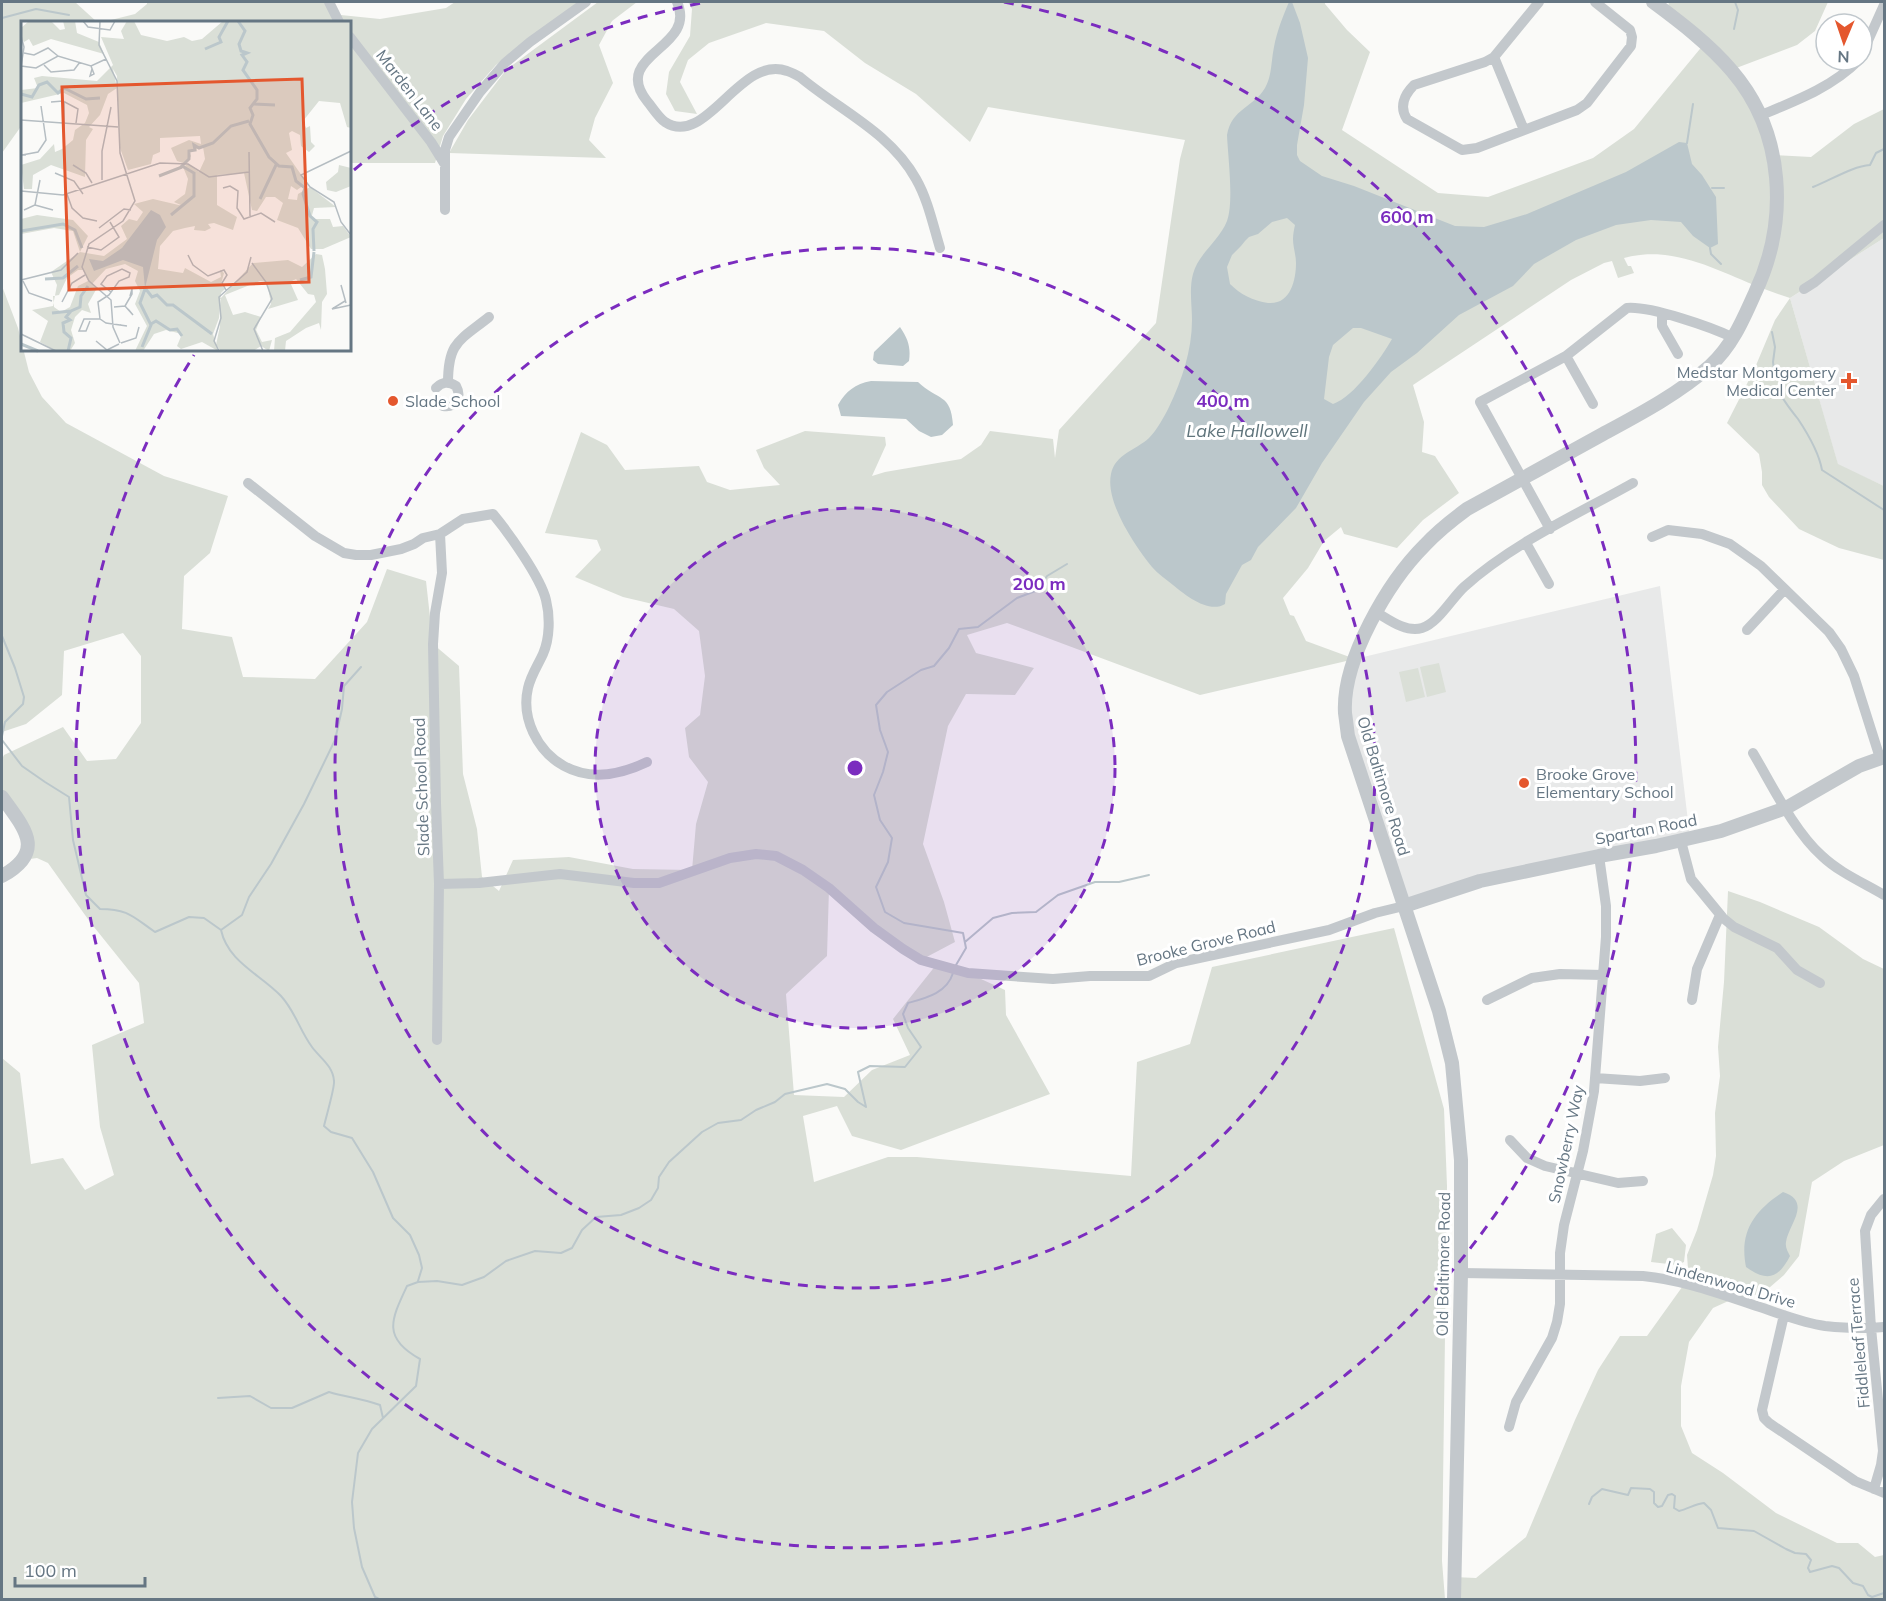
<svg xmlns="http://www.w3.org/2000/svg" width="1886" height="1601" font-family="Mulish,sans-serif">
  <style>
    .built { fill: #e8e9e9 }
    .green { fill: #dadfd7 }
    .water { fill: #bbc7cb; fill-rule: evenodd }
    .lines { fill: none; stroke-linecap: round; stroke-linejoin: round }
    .stream { stroke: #bbc7cb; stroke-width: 2 }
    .minor { stroke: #c3c8cc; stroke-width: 10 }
    .tertiary { stroke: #c3c8cc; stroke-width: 14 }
    .ring { fill: none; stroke: #7b2cbf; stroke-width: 3; stroke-dasharray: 10 8 }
    .poi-dot { fill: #e4572e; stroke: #fff; stroke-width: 2 }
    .labels { text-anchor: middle; stroke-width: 6; stroke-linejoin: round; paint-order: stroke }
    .street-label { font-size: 16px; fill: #657683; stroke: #fff }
    .poi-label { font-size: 16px; fill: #657683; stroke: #fff; text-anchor: start }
    .water-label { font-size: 18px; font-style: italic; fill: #60757c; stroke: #fff }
    .inset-river { fill: none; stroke: #bbc7cb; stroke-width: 3 }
    .inset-road { fill: none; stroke: #b5bdc2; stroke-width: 1.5 }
    .view { fill: #e4572e; fill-opacity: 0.15; stroke: #e4572e; stroke-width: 3 }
    .inset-edge { fill: none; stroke: #657683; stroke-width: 3 }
    .centre { fill: #7b2cbf; stroke: #fff; stroke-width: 3 }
    .ring-label { font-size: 18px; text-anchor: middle; font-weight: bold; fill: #7b2cbf; stroke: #fff; stroke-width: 6; stroke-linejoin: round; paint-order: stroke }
  </style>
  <rect width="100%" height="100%" fill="#fafaf8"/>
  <path class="built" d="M1884,238V486L1838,465L1790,298Z
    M1660,586L1690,838L1657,841L1404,906L1348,736L1355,659Z"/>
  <path class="green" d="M2,2H75L97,22H22V125L2,153Z
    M147,2H326L331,14L380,19L446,8L455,2H578L496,65L466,99L443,136L435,163H350V22H103L135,14L147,4Z
    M598,2H637L612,21L599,45L613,83L595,118L589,140L606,158L449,153L468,120L506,70Z
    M688,2H1325V4L1347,30L1370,52L1342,130L1438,193L1488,197L1593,158L1634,129L1704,44L1667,12L1669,2H1828L1815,31L1797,45L1731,70L1774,155L1811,157L1854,124L1884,109V238L1790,298L1838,464L1884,486V560L1839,548L1799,529L1769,497L1762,485V472L1759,454L1727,423L1754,370L1775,320L1790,298C1778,294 1766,290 1754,285C1713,268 1670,245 1624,258L1628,266H1631L1634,273L1618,278L1612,261L1604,263L1571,280L1413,385L1424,422L1422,452L1435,456L1459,493L1423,520L1397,548L1344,534L1341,527L1324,541L1308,568L1283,598L1290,615L1294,616L1306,641L1355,659L1200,695L1007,623L967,635L976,653L1034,668L1015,695L966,694L948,726L923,844L944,902L955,942L921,960L829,889L827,956L786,994L794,1095L844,1097L872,1070L910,1055L893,1019L936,965L968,973L1005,990L1006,1015L1050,1094L901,1150L852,1136L837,1106L803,1116L814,1182L888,1157H917L1131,1176L1137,1062L1190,1044L1212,967L1394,928L1444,1109L1447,1186L1442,1561L1445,1599H2V1058L20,1073L31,1164L63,1158L85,1190L114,1175L100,1127L92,1045L144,1023L139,983L90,922L48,863L37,858L23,860L28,844L2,797V759L4,755L63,727L87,761L116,759L141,723V656L123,633L64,651L62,695L26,724L2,732V286L18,328L29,372L42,397L66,423L164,476L228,496L210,553L184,576L182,629L232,637L243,677L315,679L367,622L387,569L426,581L433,644L459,666L463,774L477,829L482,877L499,891L513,860L569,857L633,869L692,870L696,824L708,782L689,757L685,728L700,715L705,676L699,631L674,609L623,597L575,577L601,550L597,540L545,533L581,432L607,445L625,470L699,466L707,482L730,490L780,485L764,468L756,450L805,431L885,437L886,445L872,476L885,472L961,459L981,445L990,431L1053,439L1055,458L1059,430L1156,323L1180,159L1185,140L988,107L970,142L916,94L865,63L824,31L766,23L709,43L688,60L680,82L697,114L675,111L666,94L669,72L690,36L692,9Z
    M1439,663L1446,692L1427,697L1420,667Z
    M1418,668L1425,697L1406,702L1399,672Z
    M1728,891L1760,902L1819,927L1863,959L1884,969V1145L1844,1161L1812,1182L1799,1256L1784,1275L1762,1294L1735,1298L1713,1308L1689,1342L1681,1386V1426L1692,1453L1723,1473L1776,1513L1837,1543H1858L1875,1557L1884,1555V1599H1454V1577L1476,1578L1526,1537L1575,1420L1598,1370L1620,1336H1647L1685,1283L1688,1269L1687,1255L1697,1230L1713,1175L1716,1156L1715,1113L1720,1076L1718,1047L1724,982Z
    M1672,1228L1686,1245L1684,1262L1677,1265L1651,1262L1656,1234Z"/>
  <path class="water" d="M1289,2H1292L1300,23L1308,58L1304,105L1297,145V155L1300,161L1322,176L1354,186L1455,226L1484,227L1527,214L1626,172L1679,142L1687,143L1692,164L1702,175L1716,197L1718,244L1710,248L1693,236L1681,222L1651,220L1616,225L1576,240L1534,264L1513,286L1459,315L1417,353L1391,372L1364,402L1322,463L1296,508L1258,547L1251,560L1242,565L1226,594L1225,604C1209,614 1185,595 1173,585C1166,579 1158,574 1152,567C1135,546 1105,502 1111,474C1115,454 1136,450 1149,438C1157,430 1164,417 1169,407C1182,380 1192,350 1192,320C1192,305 1189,289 1193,274C1198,254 1219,241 1227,221C1234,202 1228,157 1227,135C1232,108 1253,108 1265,88C1272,76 1271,61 1274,47C1277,31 1283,16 1289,2ZM1287,218L1295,225C1294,230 1293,234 1293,239C1293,247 1296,255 1296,263C1296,281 1290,305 1268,303C1253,301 1240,294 1230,284L1227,267L1232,255L1241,246L1245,241L1249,237L1258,234L1272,222ZM1353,328H1361L1392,339C1381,358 1354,397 1333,404L1324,399L1329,357L1333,345Z
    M900,327C908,339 911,347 909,361L903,366L878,364L873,360L874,352Z
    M871,381L918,382C938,401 951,393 953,425L942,435L931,437L919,431L906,419L841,416L838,405C846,391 855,384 871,381Z
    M1783,1192C1813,1202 1788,1225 1786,1242C1785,1248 1788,1252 1790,1256C1778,1279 1767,1282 1746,1267C1739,1232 1754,1211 1783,1192Z"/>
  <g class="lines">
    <path class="stream" d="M2,18L36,9L69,15
      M1734,29L1738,10L1735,2
      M1687,143L1693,104
      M1813,187C1831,180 1853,166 1870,165L1876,153L1884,149
      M1712,188H1724
      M1710,248L1711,254L1721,264
      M1772,332L1775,347L1773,362L1774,370L1782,382C1781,386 1780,388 1780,392C1781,397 1794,414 1798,419C1808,434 1819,453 1822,470L1884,510
      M2,636L15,668L24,697L23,704L5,722L2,736
      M2,740L22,766L45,782L69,797L73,840L86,895L100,909C129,909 133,917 155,932L189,917L204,918L221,930C228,962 260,974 281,996C295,1011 300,1031 312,1047C321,1059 333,1066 334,1081C335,1087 326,1117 324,1126L331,1132L352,1138L373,1172L393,1218L410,1235L419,1255L422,1268L418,1281
      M221,930L242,915L249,897L271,864L304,804L335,740L342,709L344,686L361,667
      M965,942L993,918L1012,913L1036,912L1058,895L1095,882H1119L1149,875
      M956,965L966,948L963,933L904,923L885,912L876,887L888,862L892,838L880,820L874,795L883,772L888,752L880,730L876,705L887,692L921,670L934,666L949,648L959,629L978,627L1017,598L1038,590L1047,576L1067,564
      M218,1398L250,1396L271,1408H292L329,1392C346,1397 363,1399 380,1405L383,1418
      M1589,1504L1592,1497L1602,1489L1628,1495L1631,1488L1650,1489L1654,1492V1503L1658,1507L1662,1506L1668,1495L1672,1494L1675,1496L1674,1508L1679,1511C1688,1509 1695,1504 1704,1503L1711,1510L1718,1528L1754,1531L1786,1549L1795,1553L1806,1554L1811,1560L1808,1568L1810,1572L1832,1566L1839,1568L1853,1583L1863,1586L1868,1595L1872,1597L1884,1593
      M381,1600L375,1597L362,1567L354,1528L352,1502L358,1453L372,1429L416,1386L420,1359C382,1338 391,1320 407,1286L418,1282L437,1281L462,1285L484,1277L506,1261L535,1251L561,1253L572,1248L582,1230L596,1217L621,1215L639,1208L651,1200L658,1188L659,1177L669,1162L702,1132L718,1123L741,1120L756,1110L775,1102L785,1094L827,1084L845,1089L858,1102L866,1107L858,1072L870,1066L905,1067L921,1047L908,1028L903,1014L908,1003C926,998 947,993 953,973"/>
    <path class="minor" d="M329,2L339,22
      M677,2C698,49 610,54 647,101C653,108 658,117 665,122C706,149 740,54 787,71C791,72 796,75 800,77C839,110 890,132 916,179C928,200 933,225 940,248
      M1539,2L1494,57L1485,62L1414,85C1404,95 1399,107 1407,119L1462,150L1477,148L1577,110L1587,103L1631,46L1632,37L1630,30L1595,2
      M350,37L431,142L444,163
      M1862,54L1884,5
      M1494,57L1524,130
      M1759,116C1795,101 1831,88 1859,60
      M445,210V150L449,137L480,92L505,63L530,42L586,2
      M1804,289L1815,282L1884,225
      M1662,314V326L1678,354
      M1566,356L1593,404
      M448,383C448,342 459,341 489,317
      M436,388C442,382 448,381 456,386C462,397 456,408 443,406L437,400
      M248,483L315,536L344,553L356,555H371L401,549L414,544L423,538L440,534L463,519L493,514C508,532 541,578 546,600C550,616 550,638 543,654C538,665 531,675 528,688C521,718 537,751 564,766C591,781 620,775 647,762
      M1550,529L1480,402L1566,356L1627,308C1651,306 1711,327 1734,338
      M1652,537L1668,530L1702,534L1730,544L1761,566L1829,632L1841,649L1854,676L1880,758
      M1526,543L1549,584
      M1376,612C1388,619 1406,633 1422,628C1438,623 1452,598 1464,587C1513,543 1576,515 1633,483
      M1747,630L1784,590
      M1753,753C1772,785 1794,831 1822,856C1840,873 1864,883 1884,895
      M1681,841L1691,879L1723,918L1734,927L1777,948L1797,970L1820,983
      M439,884L479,883L560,874L634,883H659L730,858L756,854L776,856L803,870L829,888L874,928L903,949L921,960L968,973L1053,979L1090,976H1149L1176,963L1329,930L1375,913L1404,906
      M1487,1000L1532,978L1560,974L1603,975
      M1692,1000L1697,969L1720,915
      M437,1040L439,884L436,803L433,644L435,613L442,573L440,534
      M1595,1078L1640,1081L1665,1078
      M1510,1140L1527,1158L1545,1166L1618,1183L1643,1181
      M1461,1273L1643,1276C1685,1280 1723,1295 1763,1308C1783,1315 1804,1323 1825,1326C1844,1328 1865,1329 1884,1327
      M1784,1315L1762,1410L1764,1418L1769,1423L1855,1481L1884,1493
      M1509,1427L1516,1402L1552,1338L1557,1322L1560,1304V1253L1564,1225L1583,1151L1594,1091L1606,937V906L1599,856
      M1874,1489L1881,1465L1883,1451L1871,1328L1865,1231L1871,1215L1884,1199"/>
    <path class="tertiary" d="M2,797C24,828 47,851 2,876
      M1404,906L1480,881L1599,856L1656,846L1721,831L1786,808L1859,766L1884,757
      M1454,1600L1461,1273V1160L1452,1063L1439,1011L1348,736C1347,728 1346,720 1345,713C1342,660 1388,582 1425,545C1438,531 1452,520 1467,509C1512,484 1558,459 1603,434C1640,414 1678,394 1710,366C1732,346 1743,320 1755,293C1789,221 1785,133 1732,71C1709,44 1680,22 1653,2"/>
  </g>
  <circle cx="855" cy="768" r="260" fill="#7b2cbf" fill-opacity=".12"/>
  <g class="ring">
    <circle cx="855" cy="768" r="260"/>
    <circle cx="855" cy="768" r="520"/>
    <path d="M354 170A780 780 0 0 1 706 2M1004 2A780 780 0 1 1 194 355"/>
  </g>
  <g class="poi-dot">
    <path d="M1846 372h6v6h6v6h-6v6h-6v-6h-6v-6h6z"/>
    <circle cx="393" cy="401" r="6"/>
    <circle cx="1524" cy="783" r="6"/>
  </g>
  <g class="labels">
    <g class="street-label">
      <text transform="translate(410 90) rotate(52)" y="6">Marden Lane</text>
      <text transform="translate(1384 786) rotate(73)" y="6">Old Baltimore Road</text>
      <text transform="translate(421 787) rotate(-92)" y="6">Slade School Road</text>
      <text transform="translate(1646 829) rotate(-11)" y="6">Spartan Road</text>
      <text transform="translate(1206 943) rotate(-14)" y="6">Brooke Grove Road</text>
      <text transform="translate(1566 1144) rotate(-78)" y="6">Snowberry Way</text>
      <text transform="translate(1443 1264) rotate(-89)" y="6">Old Baltimore Road</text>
      <text transform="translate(1731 1284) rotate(16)" y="6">Lindenwood Drive</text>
      <text transform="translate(1858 1343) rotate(-95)" y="6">Fiddleleaf Terrace</text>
    </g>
    <g class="poi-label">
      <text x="1836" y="378" text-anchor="end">Medstar Montgomery<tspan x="1836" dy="18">Medical Center</tspan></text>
      <text x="405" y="407">Slade School</text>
      <text x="1536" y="780">Brooke Grove<tspan x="1536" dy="18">Elementary School</tspan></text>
    </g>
    <g class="water-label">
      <text x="1247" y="437">Lake Hallowell</text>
    </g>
  </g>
  <g transform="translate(21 21)">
    <rect width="330" height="330" fill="#fafaf8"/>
    <path d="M8,0H30L39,9L44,8L42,0H54L56,12L78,21L83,33L30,18L12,25L8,18L3,21L0,15V7ZM106,0H113L120,14L146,20L163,16L171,20L181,18L202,0H330V107L326,106L319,82L298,80L282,100L285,107L289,105L290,121L294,125L288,131L280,125L279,114L271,110L268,112L271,129L265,132L286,162L276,169L270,165L267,178L276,179L277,173L289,166L315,186L293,187L290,198H309L312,206L322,205L330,216L302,228H290L277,207L256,199L262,182L254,176H245L236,190L231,189L223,152L196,154V184L216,196L212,209L193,202L187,203L190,207L184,210L173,209L174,205L164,207L152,210L139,225L137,248L162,252L164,247L190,261L200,256L199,249L203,252L200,263L204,268L200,272L198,297L192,313L197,330L181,321L160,328L156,325L161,313L145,309L133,313L122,330H114L126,305L114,283L119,270L114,260L117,250L104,243L85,248L71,263L76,267L67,283L70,292L61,289L54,296L50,309L54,322L49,330H35L19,321L27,300L11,289L32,285L36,264L30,251L59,231L52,210L33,207L0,213V198L16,194L52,199L67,215L59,231L83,235L106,218L100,205L108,198L116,200L122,191L113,183L132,178L162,185L153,181L164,173L167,158L162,146L167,143L178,151L184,138L182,126L168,131L170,135L165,143L156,140L150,127L168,119L180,123L179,115L139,117V131L132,134L130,143L107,149L99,127L96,55L92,48L96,67L87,73L79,94L68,106L72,108L65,119L64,156L30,144L12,154L11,168H3L0,144L19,138L33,123L34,131L41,128L52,119L54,109L64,102L68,92L66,84L43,72L0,82V69L17,67L13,57L21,55L76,60L92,44L80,16L103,18L100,10ZM57,249H62L67,260L57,265L49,286L40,291L33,286L32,275L38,274L46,257ZM318,144L330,147V165L315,171L306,169L305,161L317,151ZM295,233L301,234L304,248L306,273L301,281L300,309L298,302L285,307L265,320L264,330H253L254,317L269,311L295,281L293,274L287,273L275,258L269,261L277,279L247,288L250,283L246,261L239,260L204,274L212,294L224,291L240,296L235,309L241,321L251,319L248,330L240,325L232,330H200L195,324L199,305V278L232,242L267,239L281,246Z" fill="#dadfd7" fill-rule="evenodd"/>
    <path d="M130,189L139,194L145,206L136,219L124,267L122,246L102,239L73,250L68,238L82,240L101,227Z" fill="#bbc7cb"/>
    <path class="inset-river" d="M217,0L224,10L218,23L220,30L226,32L221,34L226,41L222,49L236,69V78L229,87L232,94L229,103L248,136L258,145L271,146L275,160L284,167L282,173L289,195L296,201L292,208L293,230M184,28L200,21L198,16L207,0M0,73L11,76L18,64L26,61L37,72L43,67L65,78L79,77M233,83L254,84M138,155L161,146M239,178L255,144M150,194L173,175V152L161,145L168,138V130L174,129L173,124L178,127L192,122L210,105L228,100M0,210L42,203L54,209L61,227M24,258L42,257L57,245M279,259L290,256L293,231M124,267L131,276L136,274L146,284H152L191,313M31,292L50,290M130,303L135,300L149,309L156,308L161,315M0,323L17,330M121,326L130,304L119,282L124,268M47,330L50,317L43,311L42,302L49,299L45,296L50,290L59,286L60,275L67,265"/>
    <path class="inset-road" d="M62,0L67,6L89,9L94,0M79,0L78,24L96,60L99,132L114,180L102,200L68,223L61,246L68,260L90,279L92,306L99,322M0,15L3,26L0,46M3,32L13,34L27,27L37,35M23,44L30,51L53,49L59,41M0,45L15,47L37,35L70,45L85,38M70,45L73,53L69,55L71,48M30,81L42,80L57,88L55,102M0,99L97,106M43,118V80M330,130L280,154L289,166L313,181L320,201L330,214M228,131L229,195M5,134H1L17,131L25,119L20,85M52,144L65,152L71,162M34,152L53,160L62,173M81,159V130L90,86M202,167L209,165L217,170L216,187L223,198L240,192L254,201M0,170L42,174L139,142L167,143L188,156L228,151M46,173L51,187L62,197L76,200M14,184L32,189M3,189L14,184L19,159M78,207L103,188L110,189M66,226L80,229L98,216L89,201M167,234L172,244L187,255L203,249L206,254L201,262L205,269M231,242L245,261L251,278L233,308L242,330M0,259L40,249L57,232M2,260L8,272L31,280M320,264L325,282M324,280L311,288L330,284M41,281L51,262L64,254M104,285L111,273V268L109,275M93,286L104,285L112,294L107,288M79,298L77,281L88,274L98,260L108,256L109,252L101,248L86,255L80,263L90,271M69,300L65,310H58L63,298H79L85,302L106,305L99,304M0,313L35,330M75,320L86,329L98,323M100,322L115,317L118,306M198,330L193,320L200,297L198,276L226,251L230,236"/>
    <path class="view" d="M281,58L288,261L48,269L41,66Z"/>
    <rect width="330" height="330" class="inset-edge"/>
  </g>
  <circle cx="855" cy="768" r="9" class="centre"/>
  <g class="ring-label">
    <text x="1407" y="223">600 m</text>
    <text x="1223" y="407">400 m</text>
    <text x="1039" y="590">200 m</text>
  </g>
  <rect width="1886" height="1601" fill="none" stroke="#657683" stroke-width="6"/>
  <g transform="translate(1844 42) rotate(182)"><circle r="28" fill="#ffffff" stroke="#c1c8cd" stroke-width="1.5"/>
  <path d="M0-4.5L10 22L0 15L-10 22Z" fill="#e4572e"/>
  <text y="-9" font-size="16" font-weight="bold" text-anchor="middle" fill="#657683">N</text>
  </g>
  <path d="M15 1577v9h130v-9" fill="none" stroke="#657683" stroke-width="3"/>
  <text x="24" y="1577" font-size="18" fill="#657683" stroke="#ffffff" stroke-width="4.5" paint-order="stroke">100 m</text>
</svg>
